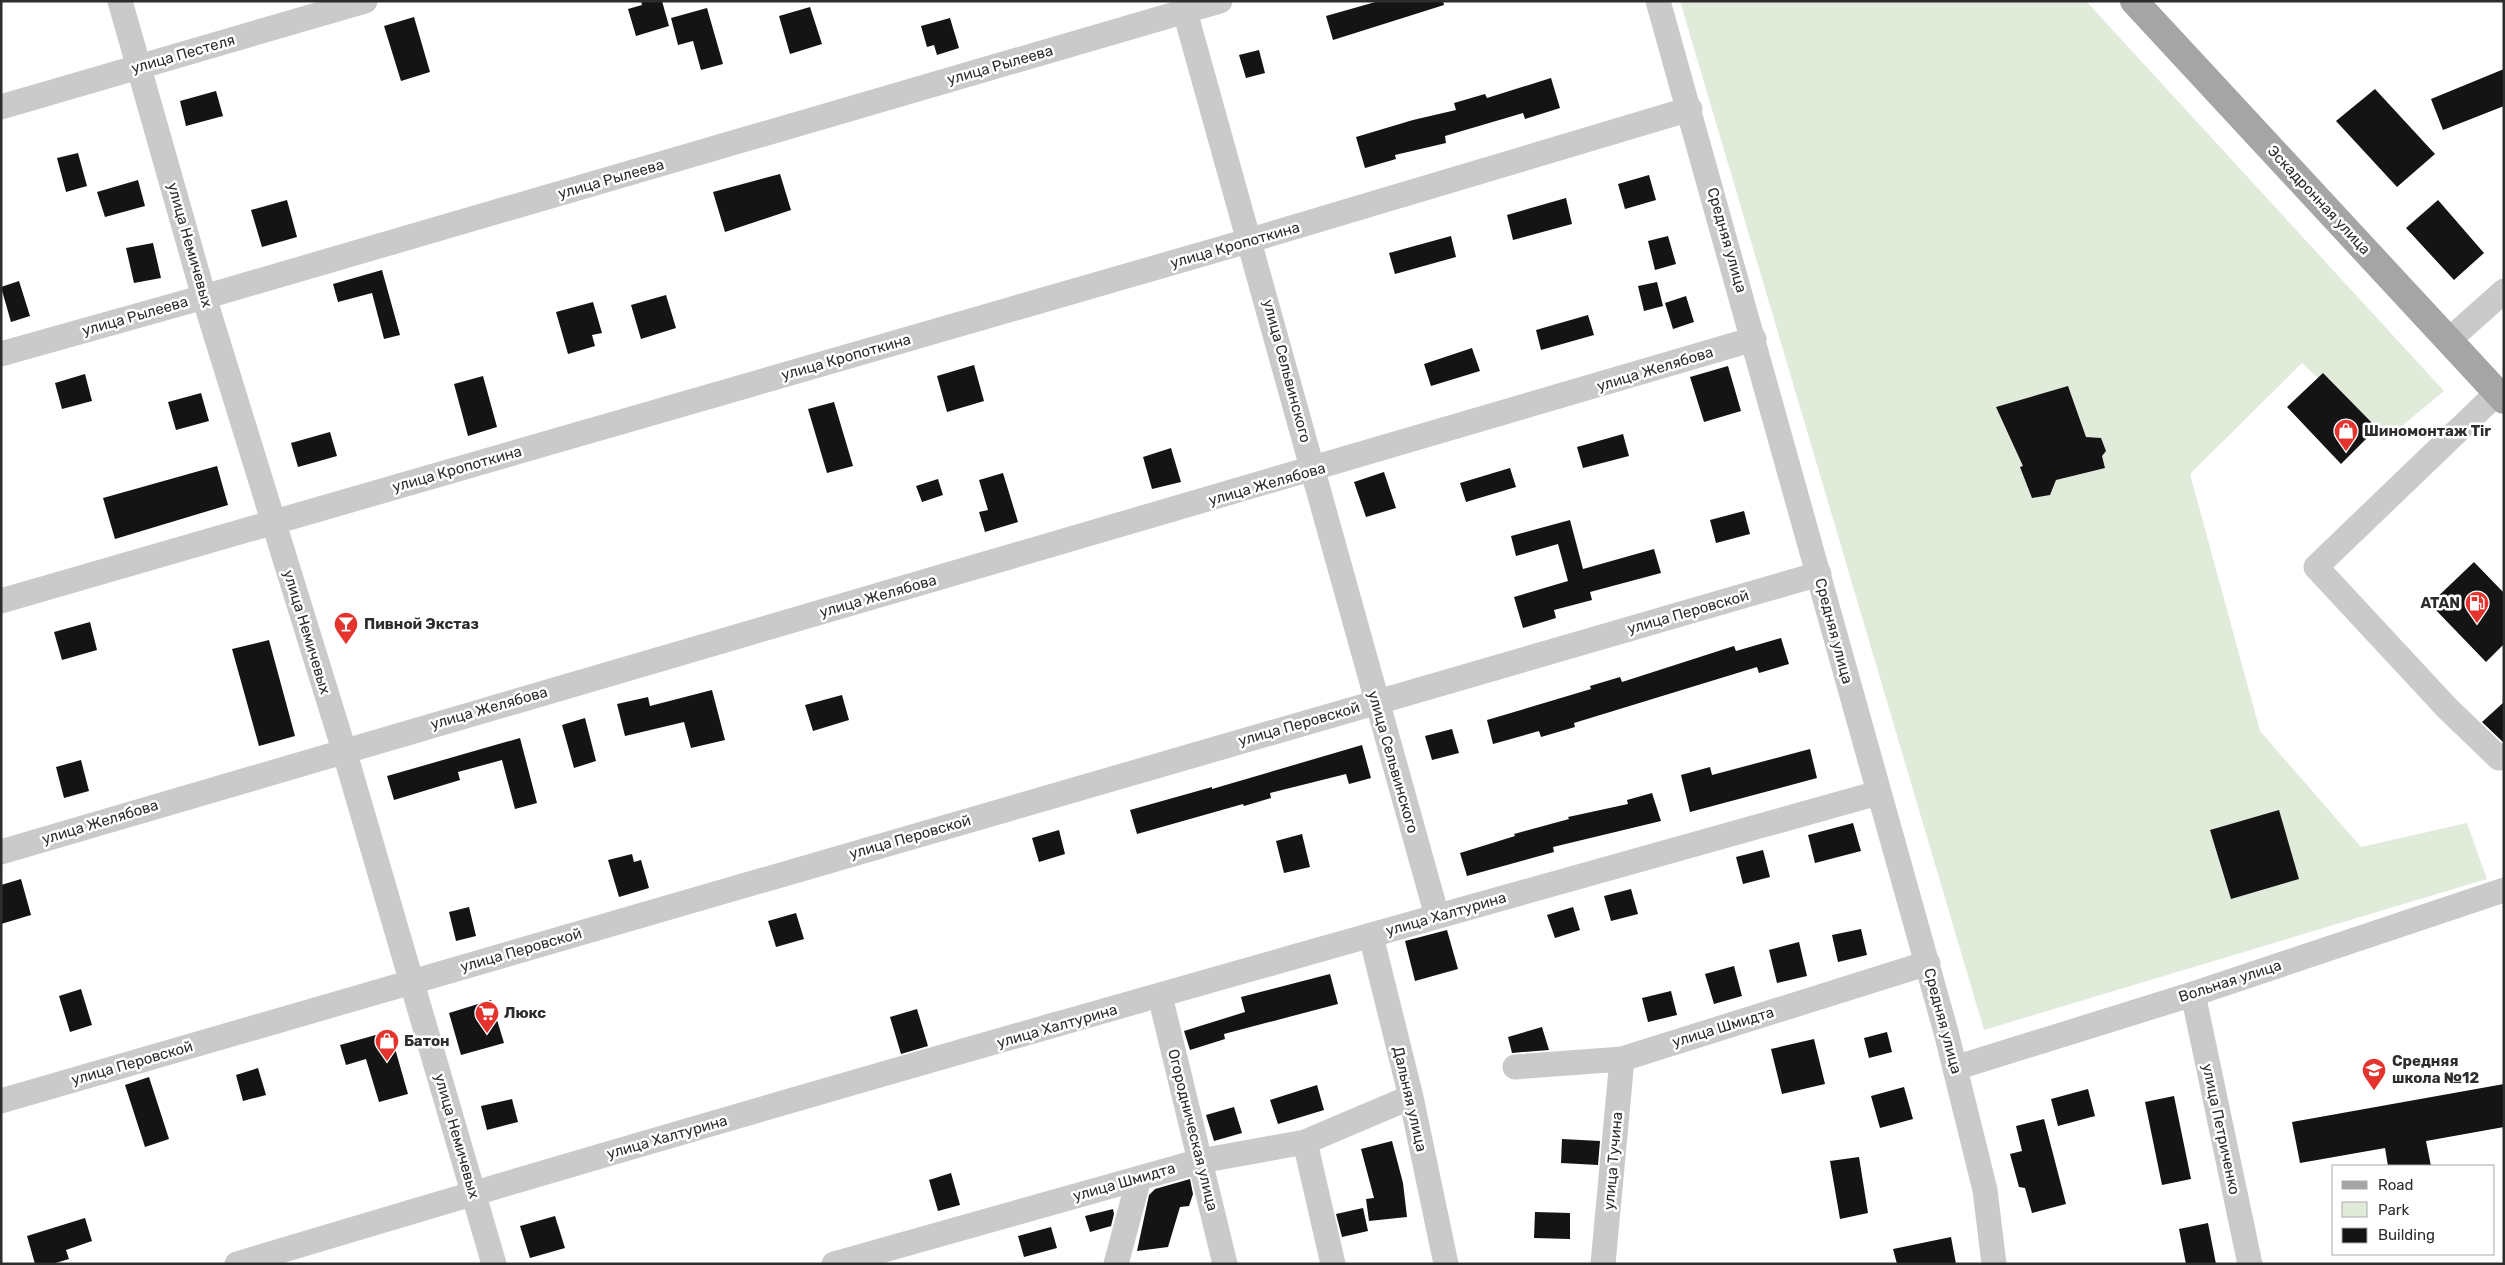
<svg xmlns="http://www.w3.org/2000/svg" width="2505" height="1265" font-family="Rubik,sans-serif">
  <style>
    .green { fill: #e1ebda }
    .building { fill: #141414 }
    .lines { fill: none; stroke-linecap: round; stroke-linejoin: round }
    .minor { stroke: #cacaca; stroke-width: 25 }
    .major { stroke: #a5a5a5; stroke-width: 28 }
    .labels { text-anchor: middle; stroke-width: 5; stroke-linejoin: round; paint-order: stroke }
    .street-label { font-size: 15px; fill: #2d2d2d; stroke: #fff }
    .poi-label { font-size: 15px; font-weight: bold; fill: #2d2d2d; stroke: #fff; text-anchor: start }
  </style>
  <rect width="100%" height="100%" fill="#fff"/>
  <path class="green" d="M1680,1H2086L2444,391L2384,441L2302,363L2190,474L2260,731L2361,847L2467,823L2487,879L1984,1030Z"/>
  <path class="building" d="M641,1H662L669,26L636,36L628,9L642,5Z
    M1379,1H1443L1444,5L1333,40L1326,16Z
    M810,7L822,44L790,54L779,16Z
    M707,8L723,64L701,70L693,41L678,45L671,18Z
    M414,17L430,72L401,81L384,26Z
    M950,18L959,48L937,55L934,45L927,47L921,26Z
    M1259,50L1265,73L1246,78L1239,55Z
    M2504,69V106L2443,130L2431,99Z
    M1551,78L1560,108L1525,119L1523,113L1445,136L1446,143L1395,155L1396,159L1365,168L1356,137L1413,120L1456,110L1454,103L1485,94L1487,98Z
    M2375,89L2435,154L2397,187L2336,121Z
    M216,91L223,116L186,126L180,101Z
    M78,153L87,186L66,192L57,158Z
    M780,174L791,210L725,232L713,192Z
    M1649,175L1656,200L1625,209L1618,184Z
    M138,180L145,206L105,217L97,192Z
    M1566,198L1572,224L1513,240L1507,215Z
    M287,200L297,237L262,247L251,210Z
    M2438,200L2484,253L2454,280L2406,228Z
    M1451,236L1456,257L1395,274L1389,253Z
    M1668,236L1676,264L1655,270L1648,241Z
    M153,243L161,278L134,283L126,248Z
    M382,270L400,335L384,339L372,293L338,302L333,284Z
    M19,281L30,316L11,322L1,287Z
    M1657,282L1663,306L1644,311L1638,286Z
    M666,295L676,328L641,339L631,305Z
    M1686,296L1694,322L1673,329L1665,303Z
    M593,302L602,333L592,335L595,346L568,354L556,312Z
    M1588,315L1594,335L1541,350L1536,330Z
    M1472,348L1480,371L1431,386L1424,364Z
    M974,365L984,401L947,412L937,376Z
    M1728,366L1741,411L1704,422L1690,377Z
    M2323,373L2377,428L2341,464L2287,407Z
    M85,374L92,401L62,409L55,383Z
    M483,376L497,427L468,436L454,384Z
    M2068,386L2086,437L2101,438L2106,451L2102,456L2105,468L2056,480L2050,495L2032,498L2020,467L2023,466L1996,407Z
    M201,393L209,421L176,430L168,402Z
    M834,402L853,466L827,473L808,409Z
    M330,432L337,456L298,467L291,443Z
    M1623,434L1629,456L1583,468L1577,447Z
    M1171,448L1181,482L1152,489L1143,457Z
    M217,466L228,505L115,539L103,498Z
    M1510,468L1516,487L1466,502L1460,483Z
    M1384,472L1396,508L1366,517L1354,482Z
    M1003,473L1018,522L985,532L979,512L988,510L979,480Z
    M938,479L943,495L922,502L916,486Z
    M1744,511L1750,534L1716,543L1710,520Z
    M1570,520L1583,569L1654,549L1661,573L1590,592L1592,600L1554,610L1556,618L1523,628L1514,597L1568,581L1558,544L1516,556L1511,536Z
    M2474,562L2504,593V644L2486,662L2430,604Z
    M90,622L97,650L62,660L54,632Z
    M1781,638L1789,664L1759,673L1757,667L1574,723L1575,727L1541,737L1539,731L1493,744L1487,720L1591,689L1590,686L1620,677L1622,682L1734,646L1736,651Z
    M269,640L295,736L259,746L232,649Z
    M712,690L725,740L691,748L684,722L625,736L617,704L648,697L650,706Z
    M842,695L849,720L813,731L805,705Z
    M2504,702V743L2482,722Z
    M585,718L596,761L574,768L562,725Z
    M1452,729L1459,753L1432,760L1425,736Z
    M520,738L537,803L515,809L502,760L458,772L460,780L394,800L387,776Z
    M1362,745L1371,778L1349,784L1346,774L1270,793L1271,798L1244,806L1243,804L1137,834L1130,810L1212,787V789Z
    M1810,749L1817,778L1690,812L1681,775L1710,767L1712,775Z
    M81,760L89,791L64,798L56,767Z
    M1652,793L1661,821L1553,847L1554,852L1467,876L1460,853L1515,836L1514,834L1569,819L1568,817L1628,804L1627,800Z
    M2279,810L2299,879L2231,899L2210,830Z
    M1853,823L1861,851L1815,863L1808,835Z
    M1059,830L1065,854L1039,862L1032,838Z
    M1302,834L1310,867L1284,873L1276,841Z
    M1763,850L1770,877L1743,884L1736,857Z
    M632,854L634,862L641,860L649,888L619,897L608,860Z
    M21,879L31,915L1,924V885Z
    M1631,889L1638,914L1611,921L1604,896Z
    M469,907L476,936L456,941L449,912Z
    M1573,907L1580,930L1555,938L1547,915Z
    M796,913L804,939L776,947L768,921Z
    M1861,929L1867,955L1838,962L1832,935Z
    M1447,930L1458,969L1415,981L1405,941Z
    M1799,942L1807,976L1777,983L1769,950Z
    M1734,966L1742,996L1714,1004L1705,974Z
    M1330,974L1338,1004L1224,1034L1225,1039L1190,1050L1184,1031L1245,1012L1241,997Z
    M81,989L92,1025L70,1032L59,996Z
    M1671,991L1677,1015L1648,1022L1642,998Z
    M491,1000L504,1043L461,1055L449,1013Z
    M917,1009L928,1046L901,1054L890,1017Z
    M1542,1027L1549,1050L1512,1053L1508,1037Z
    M390,1031L408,1094L379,1102L366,1059L346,1065L340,1045Z
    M1887,1032L1892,1052L1869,1058L1864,1038Z
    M1814,1039L1825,1084L1782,1094L1771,1049Z
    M258,1068L266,1095L243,1101L236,1075Z
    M149,1077L169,1139L145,1147L125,1085Z
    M2504,1084V1127L2426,1141L2431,1166H2388L2385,1148L2300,1163L2292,1122Z
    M1317,1085L1324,1110L1278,1124L1270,1100Z
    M1904,1087L1913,1119L1880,1128L1871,1096Z
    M2088,1089L2095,1116L2058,1126L2051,1099Z
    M2174,1096L2191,1179L2162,1185L2145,1102Z
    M512,1099L518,1122L487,1130L481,1106Z
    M1234,1107L1242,1133L1214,1141L1206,1115Z
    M2044,1119L2066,1204L2032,1213L2025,1188L2019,1187L2010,1154L2022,1151L2016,1126Z
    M1562,1139L1600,1141L1598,1165L1561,1163Z
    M1392,1141L1403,1183L1407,1217L1369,1221L1366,1199L1374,1198L1361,1149Z
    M1859,1157L1868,1213L1840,1219L1830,1161Z
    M951,1173L960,1205L938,1211L929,1180Z
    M1190,1179L1193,1194L1189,1206L1180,1207L1168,1247L1137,1251L1149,1195L1155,1189Z
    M1363,1208L1368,1231L1342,1237L1336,1214Z
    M1113,1209L1114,1214L1111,1226L1090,1232L1085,1216Z
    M1535,1212L1570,1213V1239L1534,1238Z
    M555,1216L565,1248L530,1258L520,1226Z
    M85,1218L92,1241L66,1250L69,1259L52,1264H35L27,1236Z
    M2208,1223L2216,1264H2186L2179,1229Z
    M1051,1227L1057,1248L1024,1257L1018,1236Z
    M1951,1237L1956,1264H1897L1893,1249Z"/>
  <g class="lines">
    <path class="minor" d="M120,1L204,297L344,750L494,1264
      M1182,1C1268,306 1350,612 1437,916
      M1658,1L1946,1032L1985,1190L1994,1264
      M1,107L365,1
      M2449,340L2504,291
      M1,354L204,297L1220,1
      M2497,393L2316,567L2447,708L2499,758L2504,757
      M1,601L1251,240L1690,109
      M1,852C585,678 1171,513 1754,339
      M1371,936L1411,1097L1446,1264
      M2193,994L2250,1264
      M1160,996L1225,1264
      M1515,1067L1622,1059L1928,963
      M1955,1068L2193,994L2504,890
      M1,1101L1819,574
      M1305,1142L1333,1264
      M237,1264C782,1100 1330,946 1878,793
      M834,1264L1200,1161L1305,1142L1411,1097
      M1116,1264L1139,1178
      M1603,1264L1622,1059"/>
    <path class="major" d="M2134,1L2504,400"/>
  </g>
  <defs>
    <symbol id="shop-pin" viewBox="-11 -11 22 30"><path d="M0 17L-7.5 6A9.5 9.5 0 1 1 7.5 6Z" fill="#e5332d" stroke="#fff"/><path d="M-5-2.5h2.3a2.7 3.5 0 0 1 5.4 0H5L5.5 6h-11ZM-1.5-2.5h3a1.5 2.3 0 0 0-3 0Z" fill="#fff"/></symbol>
    <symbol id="fuel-pin" viewBox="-11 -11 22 30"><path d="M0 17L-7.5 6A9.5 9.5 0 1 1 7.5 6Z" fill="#e5332d" stroke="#fff"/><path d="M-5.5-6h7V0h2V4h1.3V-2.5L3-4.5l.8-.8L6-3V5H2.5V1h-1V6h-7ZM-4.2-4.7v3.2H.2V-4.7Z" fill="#fff"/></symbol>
    <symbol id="bar-pin" viewBox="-11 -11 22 30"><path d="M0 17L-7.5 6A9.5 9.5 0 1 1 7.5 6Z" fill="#e5332d" stroke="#fff"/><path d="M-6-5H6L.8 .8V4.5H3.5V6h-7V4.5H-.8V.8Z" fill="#fff"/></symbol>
    <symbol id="supermarket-pin" viewBox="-11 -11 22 30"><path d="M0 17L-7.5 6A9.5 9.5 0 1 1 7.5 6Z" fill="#e5332d" stroke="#fff"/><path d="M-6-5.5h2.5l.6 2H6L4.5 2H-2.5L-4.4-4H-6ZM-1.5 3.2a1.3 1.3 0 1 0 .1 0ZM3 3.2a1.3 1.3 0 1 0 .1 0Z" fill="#fff"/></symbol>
    <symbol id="school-pin" viewBox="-11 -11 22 30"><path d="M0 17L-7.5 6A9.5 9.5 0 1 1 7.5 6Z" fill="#e5332d" stroke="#fff"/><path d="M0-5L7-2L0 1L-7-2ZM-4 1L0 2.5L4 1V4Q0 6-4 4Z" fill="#fff"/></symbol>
  </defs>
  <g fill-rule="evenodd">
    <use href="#shop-pin" x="2332" y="417" width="28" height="38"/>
    <use href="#fuel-pin" x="2463" y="589" width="28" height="38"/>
    <use href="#bar-pin" x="332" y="610" width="28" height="38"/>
    <use href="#supermarket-pin" x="473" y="999" width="28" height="38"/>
    <use href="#shop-pin" x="373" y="1027" width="28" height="38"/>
    <use href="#school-pin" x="2360" y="1056" width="28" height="38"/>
  </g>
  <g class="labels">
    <g class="street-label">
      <text transform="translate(183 54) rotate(-16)" y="5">улица Пестеля</text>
      <text transform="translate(1000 65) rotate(-16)" y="5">улица Рылеева</text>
      <text transform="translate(611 179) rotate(-16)" y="5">улица Рылеева</text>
      <text transform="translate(2319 200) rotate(47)" y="5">Эскадронная улица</text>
      <text transform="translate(1727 240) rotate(74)" y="5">Средняя улица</text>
      <text transform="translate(190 245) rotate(74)" y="5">улица Немичевых</text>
      <text transform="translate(1235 245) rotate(-16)" y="5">улица Кропоткина</text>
      <text transform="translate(135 316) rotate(-16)" y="5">улица Рылеева</text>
      <text transform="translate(846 357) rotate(-16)" y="5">улица Кропоткина</text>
      <text transform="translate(1655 369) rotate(-17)" y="5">улица Желябова</text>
      <text transform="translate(1287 371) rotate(75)" y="5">улица Сельвинского</text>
      <text transform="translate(457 469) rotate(-16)" y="5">улица Кропоткина</text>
      <text transform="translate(1267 484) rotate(-16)" y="5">улица Желябова</text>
      <text transform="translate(878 596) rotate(-16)" y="5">улица Желябова</text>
      <text transform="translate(1688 612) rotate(-16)" y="5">улица Перовской</text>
      <text transform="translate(1834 631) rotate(75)" y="5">Средняя улица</text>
      <text transform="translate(307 632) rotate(73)" y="5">улица Немичевых</text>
      <text transform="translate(489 708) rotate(-16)" y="5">улица Желябова</text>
      <text transform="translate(1299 724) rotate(-16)" y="5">улица Перовской</text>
      <text transform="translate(1393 762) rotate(74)" y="5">улица Сельвинского</text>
      <text transform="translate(100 822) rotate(-17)" y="5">улица Желябова</text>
      <text transform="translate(910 837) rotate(-16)" y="5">улица Перовской</text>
      <text transform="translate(1446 914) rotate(-16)" y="5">улица Халтурина</text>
      <text transform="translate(521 950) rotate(-16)" y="5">улица Перовской</text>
      <text transform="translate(2230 981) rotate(-18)" y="5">Вольная улица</text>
      <text transform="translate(1943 1021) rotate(75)" y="5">Средняя улица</text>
      <text transform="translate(1057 1026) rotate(-16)" y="5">улица Халтурина</text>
      <text transform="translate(1723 1027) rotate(-17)" y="5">улица Шмидта</text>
      <text transform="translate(132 1063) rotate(-16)" y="5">улица Перовской</text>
      <text transform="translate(1410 1099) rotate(77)" y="5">Дальняя улица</text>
      <text transform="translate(2221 1129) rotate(78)" y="5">улица Петриченко</text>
      <text transform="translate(1193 1130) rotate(76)" y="5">Огородническая улица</text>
      <text transform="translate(457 1136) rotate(74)" y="5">улица Немичевых</text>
      <text transform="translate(667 1137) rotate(-16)" y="5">улица Халтурина</text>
      <text transform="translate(1613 1161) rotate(-85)" y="5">улица Тучина</text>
      <text transform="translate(1124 1182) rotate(-16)" y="5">улица Шмидта</text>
    </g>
    <g class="poi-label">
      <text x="2364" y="436">Шиномонтаж Tir</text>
      <text x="2460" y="608" text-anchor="end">ATAN</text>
      <text x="364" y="629">Пивной Экстаз</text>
      <text x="504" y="1018">Люкс</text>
      <text x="404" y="1046">Батон</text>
      <text x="2392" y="1066">Средняя<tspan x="2392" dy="17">школа №12</tspan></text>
    </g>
  </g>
  <rect width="2505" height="1265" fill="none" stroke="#2d2d2d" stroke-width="5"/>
  <rect x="2332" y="1165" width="162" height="90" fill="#ffffff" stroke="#ababab"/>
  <rect x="2342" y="1181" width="25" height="8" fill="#a5a5a5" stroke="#ababab"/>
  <text x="2378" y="1190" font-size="15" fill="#2d2d2d">Road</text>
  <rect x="2342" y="1202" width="25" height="15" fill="#e1ebda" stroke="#ababab"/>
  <text x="2378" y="1215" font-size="15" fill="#2d2d2d">Park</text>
  <rect x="2342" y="1228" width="25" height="15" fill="#141414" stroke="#ababab"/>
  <text x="2378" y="1240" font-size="15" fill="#2d2d2d">Building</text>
</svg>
